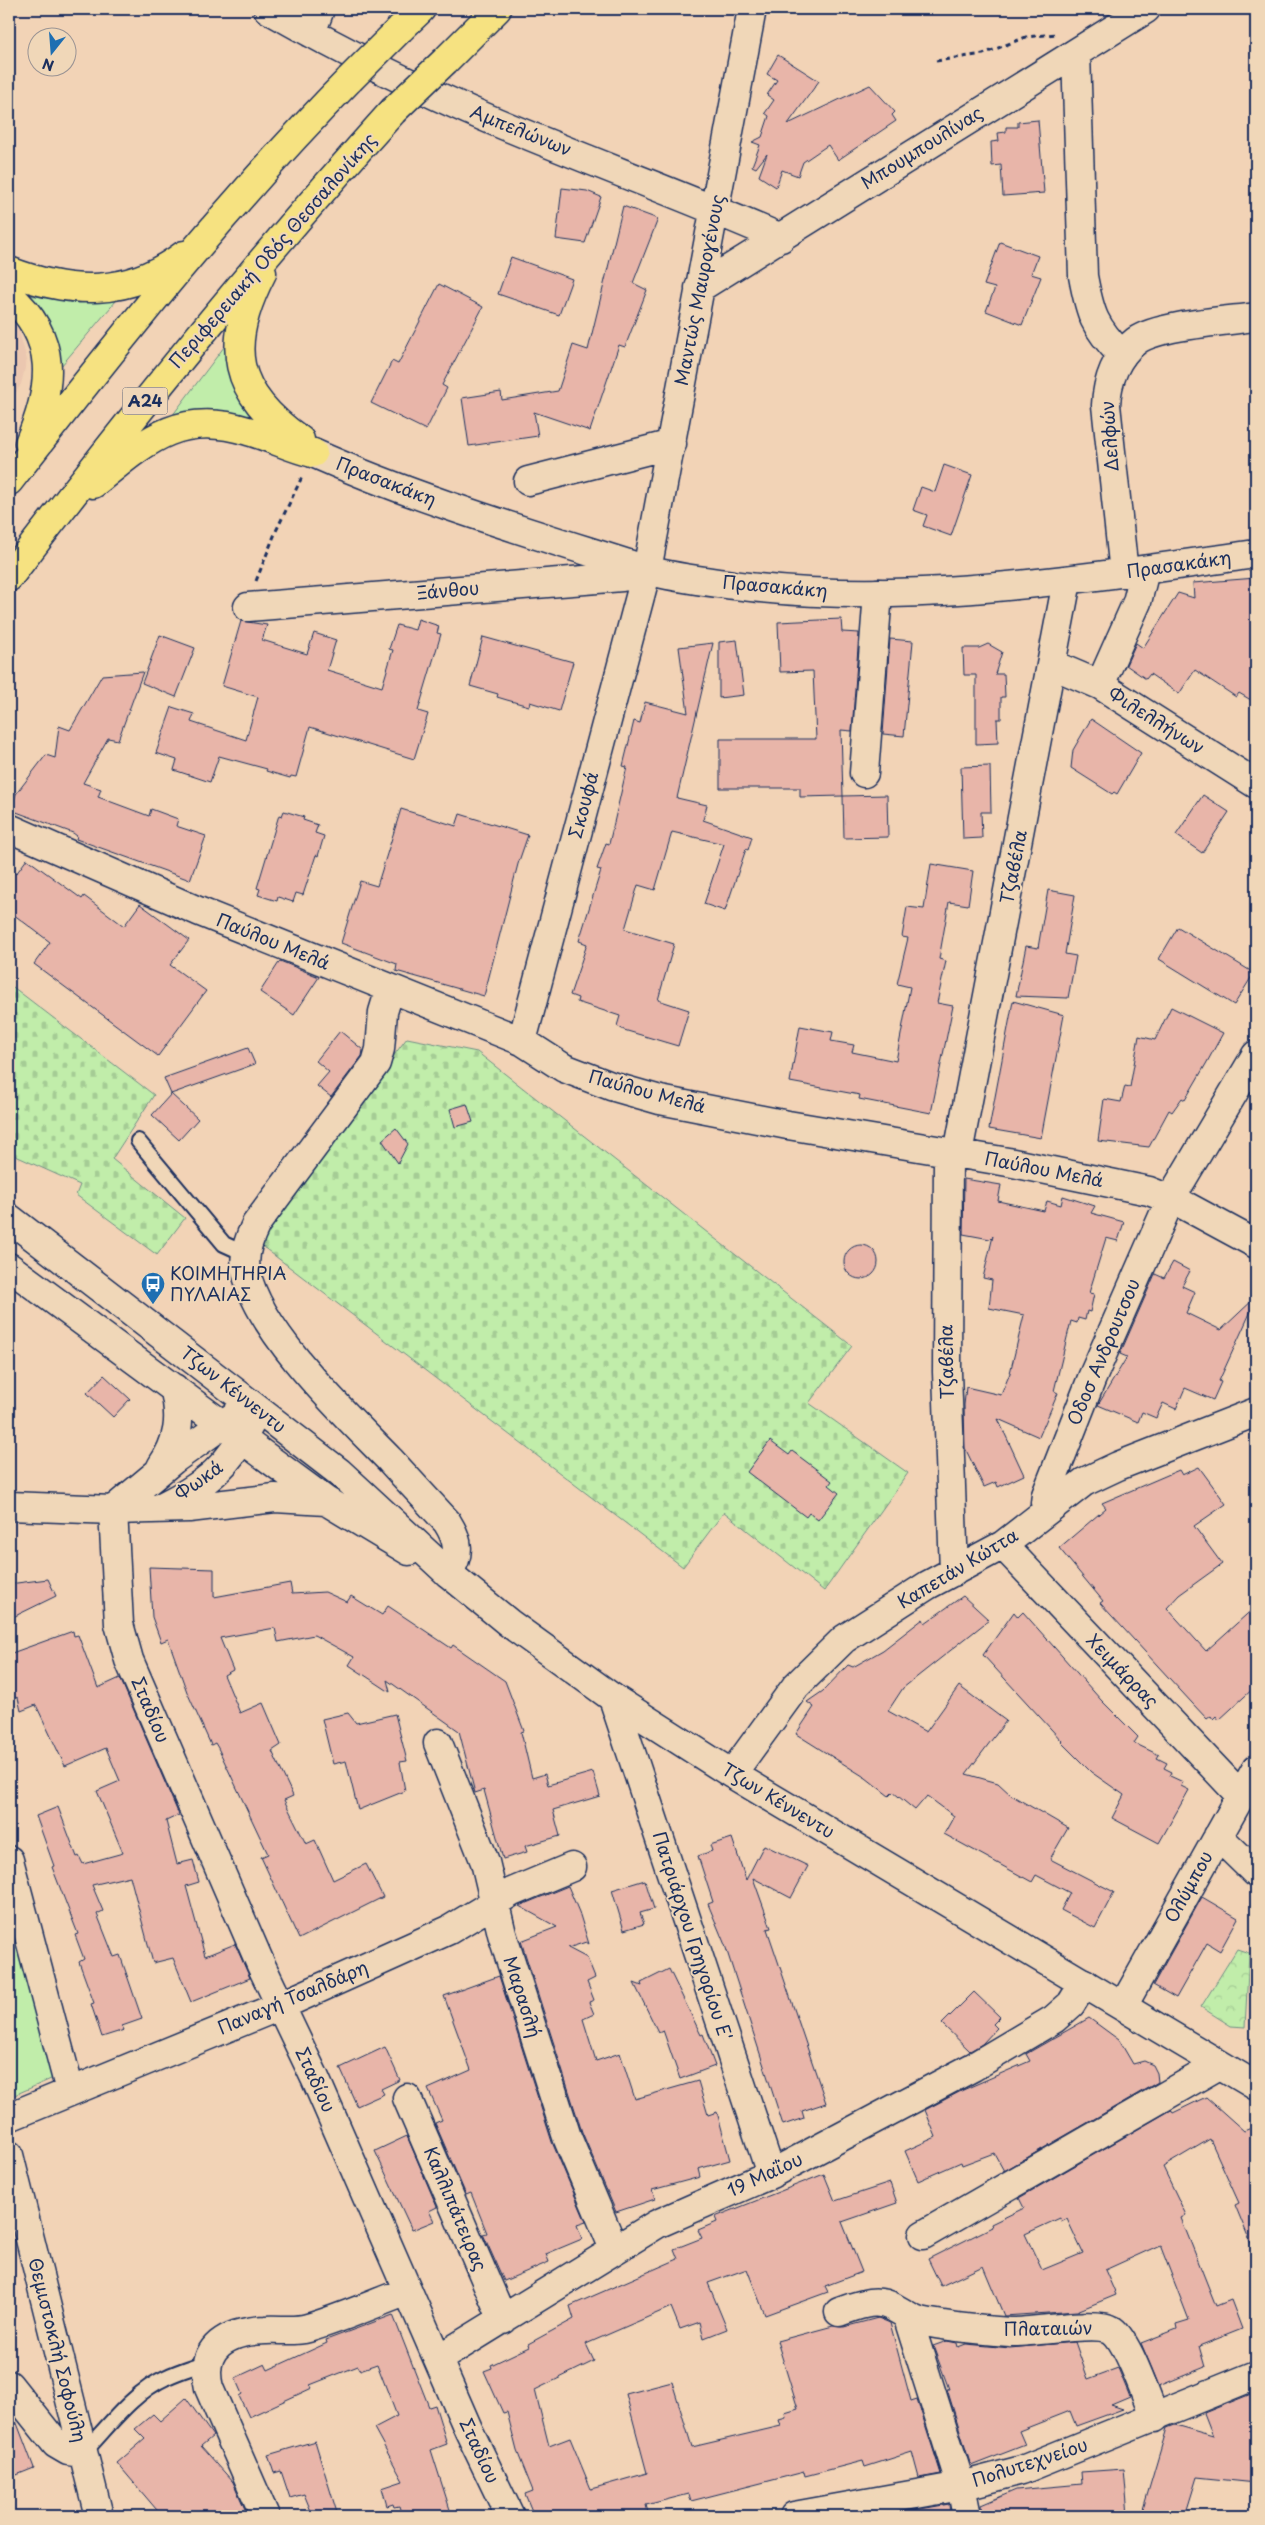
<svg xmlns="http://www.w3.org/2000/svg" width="1265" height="2525" font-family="'Playpen Sans',sans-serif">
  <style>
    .built { fill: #ebc7b0 }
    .green { fill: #c1edaa; stroke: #6e8e84 }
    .cemetery { fill: url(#cemetery-stones); stroke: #6e8e84 }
    .park { fill: url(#park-crowns); stroke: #6e8e84 }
    .building { fill: #e8b5a9; stroke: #1b2f5e; fill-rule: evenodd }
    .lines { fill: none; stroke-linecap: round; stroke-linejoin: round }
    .lane-casing { stroke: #1b2f5e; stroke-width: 18 }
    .street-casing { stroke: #1b2f5e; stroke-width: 31 }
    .secondary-casing { stroke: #1b2f5e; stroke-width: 31 }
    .highway-casing { stroke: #1b2f5e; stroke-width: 31 }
    .path { stroke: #1b2f5e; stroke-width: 3; stroke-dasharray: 5 4; stroke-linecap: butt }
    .lane { stroke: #f0d7b8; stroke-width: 14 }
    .street { stroke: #f0d7b8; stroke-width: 28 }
    .secondary { stroke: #f0d7b8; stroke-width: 28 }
    .highway { stroke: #f6e281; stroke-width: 28 }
    .highway-bridge-casing { stroke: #1b2f5e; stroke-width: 31; stroke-linecap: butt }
    .highway-bridge { stroke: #f6e281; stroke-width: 28 }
    .labels { text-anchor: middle; stroke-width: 4; stroke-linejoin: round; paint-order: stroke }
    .shield { fill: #f0d7b8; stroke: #5b6179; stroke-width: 1 }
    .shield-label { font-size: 16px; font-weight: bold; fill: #1b2f5e }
    .street-label { font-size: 18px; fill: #1b2f5e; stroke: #f0d7b8 }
    .poi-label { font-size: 18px; fill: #1b2f5e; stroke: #f0d7b8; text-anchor: start }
  </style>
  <defs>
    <pattern id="cemetery-stones" width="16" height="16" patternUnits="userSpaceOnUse" patternTransform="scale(1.25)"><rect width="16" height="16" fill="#c1edaa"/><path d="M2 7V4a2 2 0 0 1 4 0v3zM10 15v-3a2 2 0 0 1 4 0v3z" fill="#a5cc95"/></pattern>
    <pattern id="park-crowns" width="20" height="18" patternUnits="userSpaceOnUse" patternTransform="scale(1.25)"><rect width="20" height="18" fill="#c1edaa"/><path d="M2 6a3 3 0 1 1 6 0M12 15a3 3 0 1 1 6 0" fill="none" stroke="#a5cc95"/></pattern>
  </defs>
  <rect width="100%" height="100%" fill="#f2d3b6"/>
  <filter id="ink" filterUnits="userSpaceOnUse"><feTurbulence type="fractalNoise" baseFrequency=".02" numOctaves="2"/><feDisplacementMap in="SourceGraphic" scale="10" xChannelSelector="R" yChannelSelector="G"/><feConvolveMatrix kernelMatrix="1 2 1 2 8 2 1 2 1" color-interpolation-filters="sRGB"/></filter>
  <g filter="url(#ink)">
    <path class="built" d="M9,314L19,331L27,360L21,384L9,405Z"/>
    <path class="green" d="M29,295L79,303L116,301L61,366L53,332Z
      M224,347L226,348L228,367L255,419L172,416Z
      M9,1881L60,2075L10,2097L9,2090Z"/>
    <path class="cemetery" d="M9,984L154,1095L112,1159L185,1218L157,1255L76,1195L80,1185L9,1153Z
      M407,1038L477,1052L852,1346L809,1403L908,1473L824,1591L724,1512L683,1567L254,1240Z"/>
    <path class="park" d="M1237,1949L1249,1953L1245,2027L1231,2026L1201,2007Z"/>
    <path class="building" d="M778,55L819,81L788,124L870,85L895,112L892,115L896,121L838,160L828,145L803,162L798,176L782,170L776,187L759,176L767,154L756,168L752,166L760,145L752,142L762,137L769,116L765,113L774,100L767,95L777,80L767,74Z
      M1038,120L1044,193L1003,196L1001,165L992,166L991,142L999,141L998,133L1006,132V127H1018V122Z
      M562,188L587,191L601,197L585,243L556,239Z
      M623,206L658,219L633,283L647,290L625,347L619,345L590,431L534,412L538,436L469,446L462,398L501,392L502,400L558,391L573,345L588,350Z
      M1000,242L1038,256L1031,274L1041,277L1022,325L986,311L995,288L984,285Z
      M511,257L572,279L559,315L498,294Z
      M439,284L483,307L442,385L447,388L426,430L371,403L392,361L398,364Z
      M944,465L972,475L951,536L923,526L927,515L913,510L921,487L935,492Z
      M1256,578V703L1239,693L1236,697L1195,670L1179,694L1150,674L1146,679L1126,665L1136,643L1143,648L1178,593L1194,598L1193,583Z
      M418,619L439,626L437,633L441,634L418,711L428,714L414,759L310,727L296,777L291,776L290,778L266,771L267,769L219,756L210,782L174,770L177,760L156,753L172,707L194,714L191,722L246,740L258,697L222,686L241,621L267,625L262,640L307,654L314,633L336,640L327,670L382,687L393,650L389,649L397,625L415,630Z
      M841,619L842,632L859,633L852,731L841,730L843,796L800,797V788H720V739H816L813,671L780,672L778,622Z
      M160,635L195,648L176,697L142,683Z
      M483,637L573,662L559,711L530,702L529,706L507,700L497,697L498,694L470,686Z
      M890,639L913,641L904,736L883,734Z
      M737,640L744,695L719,698V642Z
      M713,643L677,798L707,805L703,820L752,837L748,850L746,849L725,911L704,904L724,844L672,832L655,890L638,885L625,929L674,944L658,1000L689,1010L678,1046L624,1030L617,1026L620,1016L577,1002L578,998L570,995L587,944L579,941L601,870L597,869L606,843L609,844L627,767L623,766L634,721L640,723L645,702L688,713L679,647Z
      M988,644L1002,652L995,674H1004L1005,697H1001V719H997L998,743L976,744V675H964L963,648H979Z
      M143,672L118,740L108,738L83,783L101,789L98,797L149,816L151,809L178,819L176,826L206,836L190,880L76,839L77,836L73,833L11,810L16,794L46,755L55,758L59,726L70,730L102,675Z
      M1091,719L1141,753L1117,794L1114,792L1112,794L1071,768L1073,750Z
      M990,766L991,812H981L982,838L963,839L961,767Z
      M887,795L888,837L844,838L843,796Z
      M1203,795L1229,812L1202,853L1176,835Z
      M401,809L456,826L460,814L528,835L518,864L484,996L396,971L397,964L341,943L360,881L377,886Z
      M284,811L304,817L303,820L318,825L315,833L324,836L318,856L316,855L303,895L296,893L293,902L278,897L277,901L258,895L260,889L257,888L279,815L282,816Z
      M27,859L82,899L84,896L124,926L140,904L189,940L170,965L206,991L158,1056L34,964L50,942L9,911V868L16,874Z
      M931,864L973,871L968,905L949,902L939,959L946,961L937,1003L953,1006L931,1113L859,1099L860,1095L790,1082L800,1026L833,1032L831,1041L854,1045L852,1052L896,1061L910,987L897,984L908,938L902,937L907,907L924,909Z
      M1048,890L1075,895L1065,954L1076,956L1068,998L1016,996L1026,946L1038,948Z
      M1178,927L1254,973L1234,1005L1159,959Z
      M280,961L319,977L294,1015L260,992Z
      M1013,1001L1064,1015L1041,1138L989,1129Z
      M1171,1007L1223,1033L1206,1064L1185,1100L1182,1098L1172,1112L1169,1110L1149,1147L1098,1141L1104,1099L1121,1102L1125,1086L1130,1087L1139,1036L1155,1040Z
      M340,1031L363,1050L362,1056L331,1097L317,1086L329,1072L316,1061Z
      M248,1048L255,1064L171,1094L164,1078Z
      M171,1094L198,1119L179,1140L152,1115Z
      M467,1104L473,1122L455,1127L450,1109Z
      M396,1128L408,1144L398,1163L382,1140Z
      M964,1179L1001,1185L998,1201L1044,1211L1047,1201L1061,1205L1063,1196L1095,1206L1091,1213L1124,1222L1118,1241L1106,1238L1089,1293L1094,1294L1090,1312L1087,1311L1085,1320L1078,1318L1077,1323L1071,1321L1054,1391L1058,1393L1039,1437L998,1419L1024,1475L998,1487L996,1482L984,1487L965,1448L964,1405L966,1387L1001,1395L1010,1373L1024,1315L989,1308L992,1280L983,1278L993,1236L990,1239L963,1234Z
      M844 1262a17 17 0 1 1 34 0a17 17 0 1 1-34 0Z
      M1173,1262L1190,1271L1182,1286L1195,1292L1186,1313L1221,1330L1256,1297V1300L1219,1381L1221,1382L1213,1400L1185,1388L1176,1409L1163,1403L1156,1418L1142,1412L1138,1422L1098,1405L1127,1357L1120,1354L1155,1274L1164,1278Z
      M104,1375L130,1399L113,1417L87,1393Z
      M770,1441L789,1455L792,1451L832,1481L829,1485L839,1493L818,1520L809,1513L806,1517L747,1472Z
      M1199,1467L1226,1504L1194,1526L1222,1564L1179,1595L1167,1608L1206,1651L1256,1606V1686L1219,1720L1216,1716L1213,1719L1211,1716L1207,1719L1192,1703L1100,1603L1103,1601L1059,1548L1106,1508L1102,1503L1179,1470L1182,1475Z
      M149,1567L214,1569V1597L290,1583L292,1594L325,1592L347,1602L351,1596L382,1615L388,1606L451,1648L453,1645L505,1681L524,1731L521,1732L532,1778L545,1774L548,1785L593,1772L600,1796L553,1810L560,1836L525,1846L527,1852L503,1859L484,1790L475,1793L459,1731L387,1680L390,1692L349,1665L354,1657L314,1635L278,1642L275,1628L220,1638L233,1670L224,1675L240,1713L263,1703L281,1745L272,1751L293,1796L284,1800L306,1844L315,1840L333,1880L366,1864L383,1897L299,1939L261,1857L268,1854L218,1748L215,1743L211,1745L187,1692L168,1639L161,1642L152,1617Z
      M48,1579L56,1596L9,1619V1584Z
      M963,1596L989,1620L903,1688L888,1711L926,1732L959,1686L1006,1721L966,1774L998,1783L1011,1795L1068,1828L1050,1859L1114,1892L1095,1928L1061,1910L1070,1893L1036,1875L1032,1882L944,1834L954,1816L927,1796L915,1810L893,1792L889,1796L866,1778L796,1734L814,1707L807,1702L823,1691L848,1665L853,1667L883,1650L923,1619L925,1623Z
      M1014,1612L1018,1617L1023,1612L1101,1700L1138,1737L1134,1743L1159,1755L1157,1758L1167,1763L1164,1768L1172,1772L1170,1776L1183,1782L1181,1786L1189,1790L1159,1843L1112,1818L1124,1795L1091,1772L1061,1742L1062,1741L983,1655Z
      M73,1631L74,1636L78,1635L98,1688L120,1678L179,1815L166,1821L177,1864L193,1860L199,1882L186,1886L205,1956L235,1944L250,1978L191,2002L173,1958L153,1963L130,1876L92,1885L103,1911L97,1914L114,1957L120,1955L142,2019L122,2026L124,2030L102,2037L91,2004L94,2003L79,1962L84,1959L75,1935L78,1934L52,1867L54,1866L36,1816L58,1807L77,1857L79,1856L83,1864L123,1853L97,1791L120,1781L106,1748L65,1766L36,1705L21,1711L18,1698L9,1695V1654Z
      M348,1713L356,1723L395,1714L407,1761L400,1762L405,1791L358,1810L346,1761L333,1764L322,1719Z
      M732,1838L746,1880L764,1845L808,1866L791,1898L753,1878L771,1928L767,1929L826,2103L802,2111L804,2118L783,2125L725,1945L708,1904L713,1902L698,1856L712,1851L710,1845Z
      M645,1880L654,1909L640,1913L644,1924L624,1930L612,1890Z
      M568,1886L579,1912L589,1944L586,1942L568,1948L587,1958L595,1978L587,1982L594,2000L589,2002L594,2014L583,2019L596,2061L620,2053L635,2099L698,2081L708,2115L717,2112L730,2160L698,2169L700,2177L652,2190L655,2199L616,2212L582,2132L521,1941L557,1927L519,1906Z
      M1202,1897L1238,1918L1220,1951L1207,1943L1176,1998L1153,1985Z
      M669,1969L701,2035L703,2034L715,2066L680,2079L663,2030L658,2032L634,1983L642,1986L641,1983Z
      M499,1976L552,2142L586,2222L577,2225L582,2239L546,2254L549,2262L504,2281L483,2234L487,2233L471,2193L466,2195L435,2123L442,2120L428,2089L471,2070L444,1996Z
      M974,1992L1000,2017L993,2024L997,2028L982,2044L970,2051L942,2024Z
      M1089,2018L1119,2040L1133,2064L1144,2061L1153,2065L1157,2073L1158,2082L1004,2171L994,2153L962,2165L961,2162L918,2181L905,2151L936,2137L925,2110L963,2090L1030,2061L1026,2054Z
      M385,2047L400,2080L381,2089L384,2094L357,2106L340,2068Z
      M1206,2097L1244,2131L1256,2126V2256L1235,2205L1239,2203L1210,2139L1163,2167L1186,2215L1181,2218L1216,2306L1231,2300L1242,2329L1199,2346L1205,2367L1159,2386L1141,2343L1177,2329L1176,2324L1189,2320L1160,2245L1105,2270L1116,2295L1077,2311L1004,2316L983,2266L941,2286L928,2259L992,2227L991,2224L1024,2208L1019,2198L1171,2110L1173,2113ZM1060,2218L1061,2222L1067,2219L1083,2253L1042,2270L1025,2234Z
      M407,2136L437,2207L429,2211L434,2221L412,2230L375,2151Z
      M824,2174L835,2201L890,2183L897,2203L842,2222L862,2272L825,2286L828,2292L765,2315L747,2269L708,2283L727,2329L704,2338L700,2322L680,2329L671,2307L586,2344L594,2361L535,2390L549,2446L570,2438L591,2489L647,2473L626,2394L672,2382L692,2447L781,2426L779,2420L786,2418L785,2413L798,2409L777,2341L833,2326L844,2327L878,2318L890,2323L911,2401L917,2399L941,2474L919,2478L912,2452L865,2467L863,2461L805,2476L804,2472L691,2501L689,2494L646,2505L649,2516H534L525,2494L533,2491L517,2451L507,2412L503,2413L484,2371L492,2368L491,2365L529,2347L528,2344L574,2319L570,2306L678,2259L674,2249L702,2238L698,2230L717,2222L715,2217Z
      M393,2315L429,2407L435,2405L447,2444L431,2450L452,2516H402L399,2506L394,2507L393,2504L387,2506L382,2488L403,2481L374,2428L397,2416L377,2364L360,2370L358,2366L310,2385L312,2388L249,2417L239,2396L242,2394L235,2378L265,2364L268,2370L327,2343L326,2340Z
      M947,2341L957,2343L958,2347L966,2344L1010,2348L1075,2342L1088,2379L1118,2368L1130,2397L1111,2405L1123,2409L1076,2426L1070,2411L1019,2431L1025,2445L971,2466L947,2389H949L933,2346Z
      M1256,2392V2483L1197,2477L1185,2516H1141L1167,2428L1175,2425L1213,2436L1204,2413Z
      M186,2398L213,2436L201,2446L233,2482L248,2516H162L117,2463L145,2439L135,2429L153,2414L160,2421Z
      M9,2410L15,2418L34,2468L9,2478Z
      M315,2441L338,2516H313L304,2494L290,2498L281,2471L274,2473L268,2455Z
      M1124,2469L1128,2515L982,2516L981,2505L1016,2490L1082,2484L1081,2472Z
      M949,2504L950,2516H887V2515Z"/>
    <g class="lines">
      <defs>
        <path id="lane" d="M138,1141L224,1244L246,1254
          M83,2453C108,2427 133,2392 167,2377C179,2371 194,2367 207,2362"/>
        <path id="street" d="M268,9C342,51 418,89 496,122C591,162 687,197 781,238
          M311,33L320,9
          M1076,53L1083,276C1090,314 1094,327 1122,355
          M699,288L1146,9
          M528,481L672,444
          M248,607L622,577L647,570
          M1053,665L1100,685L1256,784
          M1100,685L1137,602L1145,570
          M864,773L878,593
          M9,828L198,911L522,1041L564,1068L611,1086L660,1100L788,1125L1008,1162L1149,1191L1182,1204L1256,1244
          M390,989L383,1012L380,1049L376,1063L256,1224C249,1238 243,1255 246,1271C258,1332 347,1416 390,1460C409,1481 428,1501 447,1522C459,1541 461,1554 448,1573
          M522,1041L647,570L752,9
          M948,1153L947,1372L954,1572
          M958,1153L1067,581
          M1049,1508L1045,1503L1046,1495L1092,1378L1171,1198L1256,1055
          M113,1510L119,1624L129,1660L261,1965L315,2078L469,2431L510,2516
          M1003,1545L1241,1796
          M613,1698L771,2174
          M438,1743L485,1862L502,1934L567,2137L614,2249
          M732,1774L796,1686L844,1639L928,1585L1003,1545L1084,1482L1118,1466L1256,1412
          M1218,1836L1256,1873
          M9,1860L70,2091
          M1123,2006L1256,1769
          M407,2098L503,2320
          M9,2117L280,2006L449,1930L512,1892L572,1867
          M9,2155L99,2516
          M923,2235L1219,2065
          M839,2312C857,2306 875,2297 893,2307C902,2312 910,2318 920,2321C949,2327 981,2330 1010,2332C1033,2333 1096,2320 1112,2330C1128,2341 1147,2398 1155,2418
          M907,2315L961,2486L967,2516
          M438,2359L657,2224L771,2174L973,2067L1054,2019L1071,2004L1084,1983
          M9,2385L56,2444L68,2451L83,2453
          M265,2516L209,2388C199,2346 228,2331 266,2330C280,2329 294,2332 308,2328C342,2318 375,2303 408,2291"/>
        <path id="secondary" d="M313,453C421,501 535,534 647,570C675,578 704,581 733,585C908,608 1083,578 1256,554
          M1124,573L1106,405C1107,381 1116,356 1136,341C1158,325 1227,321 1256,317
          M9,1218L339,1472L448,1573L509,1623L613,1698L732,1774L1256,2086
          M9,1267L326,1501L409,1551
          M161,1467C179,1441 182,1418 174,1388
          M9,1506L113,1510L189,1508L275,1498L326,1501
          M163,1506C207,1484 229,1466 251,1422
          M113,1510L173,1460L236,1415
          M794,2516L961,2486L1022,2470L1256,2375"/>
        <path id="highway" d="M400,29L421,9
          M445,61L497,9
          M9,271C71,295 128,297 184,255
          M262,273C224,347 232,392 300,440
          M9,295C59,338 53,387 29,443
          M9,481C117,343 227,204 350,79
          M93,484C144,443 177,409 248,431C270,437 291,448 313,453
          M9,577C131,417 258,260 393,111"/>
      </defs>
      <use href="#lane" class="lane-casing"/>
      <use href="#street" class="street-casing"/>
      <use href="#secondary" class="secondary-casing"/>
      <use href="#highway" class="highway-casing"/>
      <path class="path" d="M936,61L983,54L1026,37L1056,34
        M256,581L276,531L302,477"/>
      <use href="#lane" class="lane"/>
      <use href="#street" class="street"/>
      <use href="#secondary" class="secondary"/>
      <use href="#highway" class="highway"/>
      <defs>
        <path id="highway-bridge" d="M350,79L400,29
          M393,111L445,61"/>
      </defs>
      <use href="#highway-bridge" class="highway-bridge-casing"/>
      <use href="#highway-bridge" class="highway-bridge"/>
    </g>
  </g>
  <defs>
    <symbol id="bus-pin" viewBox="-11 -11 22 30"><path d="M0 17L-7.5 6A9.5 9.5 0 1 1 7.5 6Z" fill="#1f6fb2" stroke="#f0d7b8"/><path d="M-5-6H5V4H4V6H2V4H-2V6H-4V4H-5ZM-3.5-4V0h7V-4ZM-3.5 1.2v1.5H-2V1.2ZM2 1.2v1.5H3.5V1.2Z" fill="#fff"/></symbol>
  </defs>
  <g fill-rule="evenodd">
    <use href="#bus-pin" x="139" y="1270" width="28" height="38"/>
  </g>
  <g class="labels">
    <rect class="shield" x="122.5" y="387.5" width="45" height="27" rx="4"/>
    <g class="shield-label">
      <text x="145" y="407">Α24</text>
    </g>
    <g class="street-label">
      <text transform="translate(521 131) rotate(22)" y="6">Αμπελώνων</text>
      <text transform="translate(922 148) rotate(-32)" y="6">Μπουμπουλίνας</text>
      <text transform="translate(273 251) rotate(-49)" y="6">Περιφερειακή Οδός Θεσσαλονίκης</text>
      <text transform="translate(700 290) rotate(-79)" y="6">Μαντώς Μαυρογένους</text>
      <text transform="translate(1110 436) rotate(-94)" y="6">Δελφών</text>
      <text transform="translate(386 482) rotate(21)" y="6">Πρασακάκη</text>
      <text transform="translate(1179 565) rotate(-8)" y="6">Πρασακάκη</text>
      <text transform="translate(775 587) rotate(5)" y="6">Πρασακάκη</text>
      <text transform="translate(448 591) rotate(-5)" y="6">Ξάνθου</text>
      <text transform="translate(1156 721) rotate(32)" y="6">Φιλελλήνων</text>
      <text transform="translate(584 805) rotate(-75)" y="6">Σκουφά</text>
      <text transform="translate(1014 867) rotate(-79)" y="6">Τζαβέλα</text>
      <text transform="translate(273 942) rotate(22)" y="6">Παύλου Μελά</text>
      <text transform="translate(647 1092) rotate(15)" y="6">Παύλου Μελά</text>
      <text transform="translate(1044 1170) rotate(11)" y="6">Παύλου Μελά</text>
      <text transform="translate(1104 1352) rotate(-67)" y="6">Οδοσ Ανδρουτσου</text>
      <text transform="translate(947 1362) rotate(-91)" y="6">Τζαβέλα</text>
      <text transform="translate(233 1390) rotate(38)" y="6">Τζων Κέννεντυ</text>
      <text transform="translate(199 1481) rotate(-36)" y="6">Φωκά</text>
      <text transform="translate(958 1569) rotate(-31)" y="6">Καπετάν Κώττα</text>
      <text transform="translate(1122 1671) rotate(46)" y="6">Χειμάρρας</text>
      <text transform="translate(150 1710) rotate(67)" y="6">Σταδίου</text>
      <text transform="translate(778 1801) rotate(31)" y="6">Τζων Κέννεντυ</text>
      <text transform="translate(1189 1887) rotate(-61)" y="6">Ολύμπου</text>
      <text transform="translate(692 1936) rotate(72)" y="6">Πατριάρχου Γρηγορίου Ε'</text>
      <text transform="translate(522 1997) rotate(72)" y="6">Μαρασλή</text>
      <text transform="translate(293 1998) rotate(-23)" y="6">Παναγή Τσαλδάρη</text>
      <text transform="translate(315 2080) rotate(65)" y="6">Σταδίου</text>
      <text transform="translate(765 2175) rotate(-25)" y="6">19 Μαΐου</text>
      <text transform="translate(455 2209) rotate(67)" y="6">Καλλιπάτειρας</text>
      <text transform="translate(1048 2329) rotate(-1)" y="6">Πλαταιών</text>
      <text transform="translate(57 2350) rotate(76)" y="6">Θεμιστοκλή Σοφούλη</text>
      <text transform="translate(479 2451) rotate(65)" y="6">Σταδίου</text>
      <text transform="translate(1030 2463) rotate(-18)" y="6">Πολυτεχνείου</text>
    </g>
    <g class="poi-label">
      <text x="170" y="1280">ΚΟΙΜΗΤΗΡΙΑ<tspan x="170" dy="21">ΠΥΛΑΙΑΣ</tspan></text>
    </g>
  </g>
  <rect width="1265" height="2525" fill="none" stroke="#f0d7b8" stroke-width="30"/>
  <rect x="15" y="15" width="1235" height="2495" fill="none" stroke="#1b2f5e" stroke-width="2" filter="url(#ink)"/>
  <g transform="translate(52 52) rotate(197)"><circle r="24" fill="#f0d7b8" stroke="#9b9494"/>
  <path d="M0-4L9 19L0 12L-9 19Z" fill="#1f6fb2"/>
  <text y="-8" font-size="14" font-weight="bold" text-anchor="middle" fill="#1b2f5e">N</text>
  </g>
</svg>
